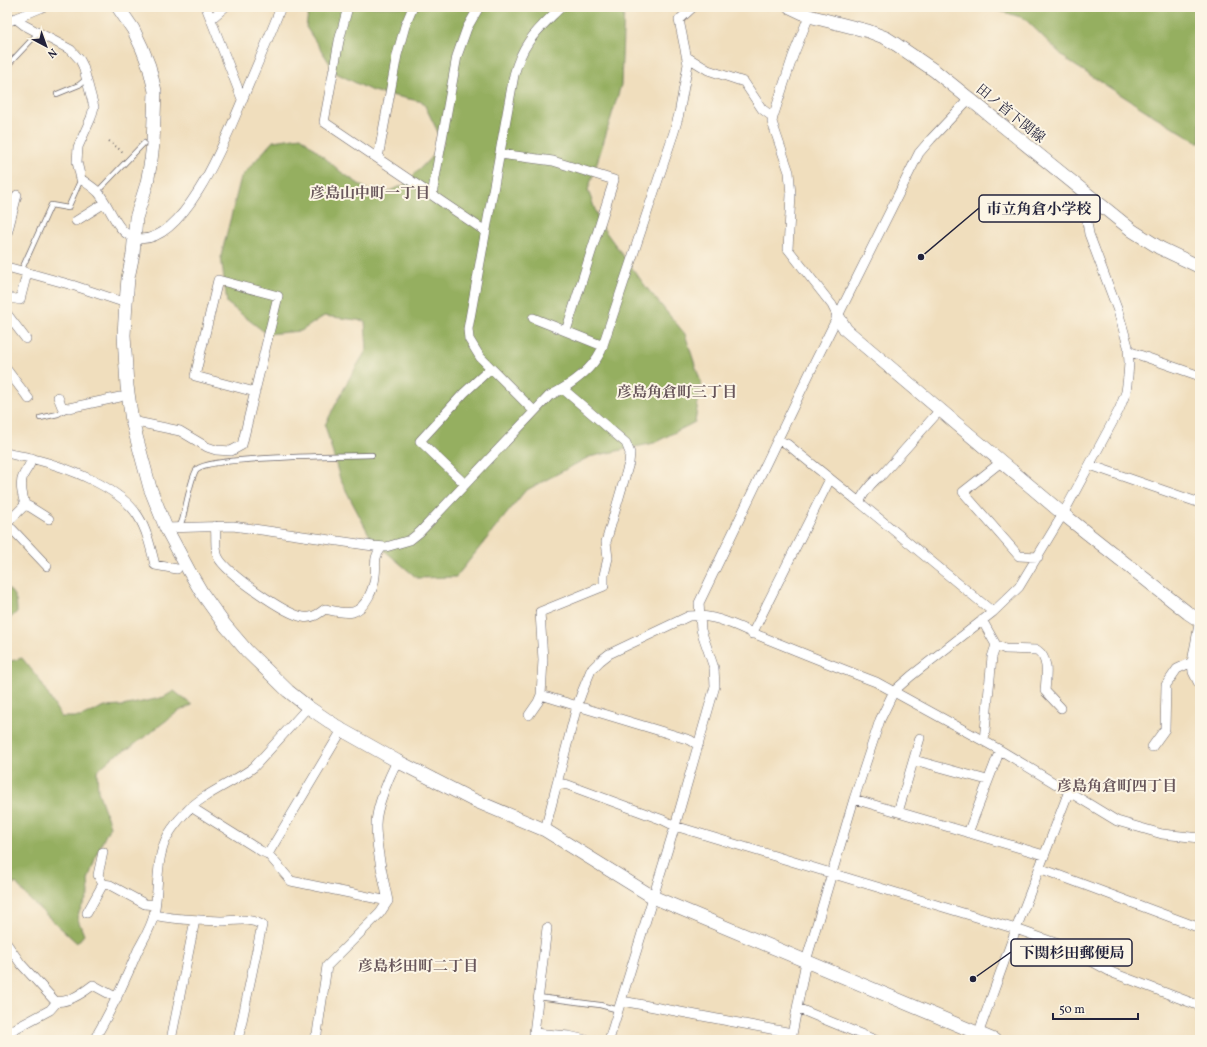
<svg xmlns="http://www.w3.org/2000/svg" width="1207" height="1047" font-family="Vollkorn,'Noto Serif JP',serif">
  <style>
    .forest { fill: #95af60; stroke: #5c684e }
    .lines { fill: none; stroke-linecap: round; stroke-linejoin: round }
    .lane-casing { stroke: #6a6468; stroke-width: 6 }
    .street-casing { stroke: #6a6468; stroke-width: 10 }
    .secondary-casing { stroke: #6a6468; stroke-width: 14 }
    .path { stroke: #6a6468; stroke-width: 2; stroke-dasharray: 1 3; stroke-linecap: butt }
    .lane { stroke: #fff; stroke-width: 4.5 }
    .street { stroke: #fff; stroke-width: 9 }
    .secondary { stroke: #fff; stroke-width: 13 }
    .labels { text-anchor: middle; stroke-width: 4; stroke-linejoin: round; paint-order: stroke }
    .street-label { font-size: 14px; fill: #22223b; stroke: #fcf5e5 }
    .neighbourhood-label { font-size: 15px; font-weight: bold; fill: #68565b; stroke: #fcf5e5 }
    .leader { fill: none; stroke: #22223b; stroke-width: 1.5 }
    .callout-dot { fill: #22223b; stroke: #fcf5e5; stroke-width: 1.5 }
    .callout { fill: #fcf5e5; stroke: #22223b; stroke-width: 1.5 }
    .callout-label { font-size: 15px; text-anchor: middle; font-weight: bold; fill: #22223b }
  </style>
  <rect width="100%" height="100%" fill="#fcf5e5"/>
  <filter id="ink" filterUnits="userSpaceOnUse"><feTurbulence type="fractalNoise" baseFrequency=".025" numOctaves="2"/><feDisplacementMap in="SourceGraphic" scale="8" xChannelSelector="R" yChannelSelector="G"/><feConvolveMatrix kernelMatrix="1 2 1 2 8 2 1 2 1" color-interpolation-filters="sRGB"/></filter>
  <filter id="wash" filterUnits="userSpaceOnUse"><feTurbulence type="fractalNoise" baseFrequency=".012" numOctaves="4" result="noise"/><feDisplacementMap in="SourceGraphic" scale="16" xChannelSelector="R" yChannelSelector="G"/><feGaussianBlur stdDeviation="0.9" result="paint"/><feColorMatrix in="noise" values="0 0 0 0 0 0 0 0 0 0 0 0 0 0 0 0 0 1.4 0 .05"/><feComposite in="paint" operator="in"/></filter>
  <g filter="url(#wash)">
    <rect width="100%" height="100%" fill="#f0debd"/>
    <path class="forest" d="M309,7H624L621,85L602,147L588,190L600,224L646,287L685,334L701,383L695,422L654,443L589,457L525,491L456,577L417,578L372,540L340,479L325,425L349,379L367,349L365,321L324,316L301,331L267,334L227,303L221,256L241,177L273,141L301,137L341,172L377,196L404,185L444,144L423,102L372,91L336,73L306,27Z
      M986,7H1200V143L1151,114L1068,61L1024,18Z
      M7,588C16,594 17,603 17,612L7,621Z
      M22,658L39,679L61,717H80L105,707L122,706L147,701L164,697L174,691L192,705L179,711L131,747L114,756L97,771L98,791L110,826L97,853L88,880L89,894L81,908L77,917L84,935L77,943L30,900L16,883L7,889V660L11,661Z"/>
  </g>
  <g filter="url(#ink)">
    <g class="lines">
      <defs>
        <path id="lane" d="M7,66L38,33
          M57,94L79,85L86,79
          M98,191L144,143
          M21,271L51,205L68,208L81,179
          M40,418L58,414L67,409
          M179,527L182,521C185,512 191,475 197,469C211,456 346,456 372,455
          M538,997L600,1005L619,1010"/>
        <path id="street" d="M206,7L242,99
          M348,7L339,41L324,122L485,231
          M809,16L793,56L773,117L772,122L789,172L791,195L788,249L832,305L838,317
          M15,18L24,25L71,50L80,60L83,66L94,107L91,118L78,147L77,162L81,179C86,183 93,187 98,192C109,204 117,234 135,238C185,250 231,126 246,91C258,63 270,35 281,7
          M211,19L225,7
          M7,22L43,7
          M687,57L708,70L744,82L762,109L773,117
          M500,154L553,161L614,180L566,331
          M378,158L397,55L405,26L413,7
          M432,195L457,56L467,28L479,7
          M76,221L105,203
          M7,234L17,195
          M7,267L72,285L126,303
          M7,297L20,300L27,273
          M7,314L26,339
          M533,318L603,346
          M1128,351L1200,376
          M7,370L29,399
          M58,397L62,407L69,408L120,397
          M940,410L882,475C872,481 865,491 859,502L993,612
          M534,411L480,357L469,339L468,329L514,75C523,41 537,31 561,7
          M132,421L180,431L207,447L216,450L231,451L242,445L278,296L218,280L195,376L255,392
          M778,440L787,444L859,502
          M7,453C16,456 25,456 34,459C66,467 120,487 138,516C147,530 151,549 155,565L177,569
          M1001,462L963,492L1019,556L1038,557
          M1090,465L1200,503
          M465,484L420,441L464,393L491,368
          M25,505L30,507L49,519
          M7,523L25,505C23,496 19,485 23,476C26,469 31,465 32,458
          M7,526L12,529L47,566
          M215,526C217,536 214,547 218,557C226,573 285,614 303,617C312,619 318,614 325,609C334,611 344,614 353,612C366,608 374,588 375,576C377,562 372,560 382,547
          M166,528L233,526L373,546L386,547L410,540L420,532L549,396C569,386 591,371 601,351L674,132L679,114L688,64L679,20L693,7
          M1200,619L1192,662L1193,672L1200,686
          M982,620L996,645L992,657L984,741
          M752,634L830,479
          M996,645L1005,649L1037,650C1050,659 1046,677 1045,691L1061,708
          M541,695L690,740L698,745
          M529,715L538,702L541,695L543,660L540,612L604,586V575L608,558L606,542L629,463L630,453L626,443L563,389
          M1152,747L1165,729L1166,685L1177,669L1192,662
          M914,760L987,780
          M557,783L568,785L663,820L675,826L1016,929L1064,946L1113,973L1200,1006
          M854,799L1044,855
          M191,807L261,851L268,854L291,881L388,901
          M898,812L920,738
          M545,830L577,706L582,692L591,670L600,661L609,654L689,616C718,614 739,628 765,638C802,653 839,668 876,682L1000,750L1117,821L1162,834L1200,838
          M968,833L1000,750
          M103,852L98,875L103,884L110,885L145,904L155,905
          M268,854L342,730
          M1039,868L1200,928
          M87,913L103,884
          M154,915C176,920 198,920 220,921C234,921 250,917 262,925L238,1040
          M547,928L534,1033L569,1036L586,1040
          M7,944L21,964L55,1001C67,1004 84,992 93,985L117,998
          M622,1001L792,1033
          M797,1008L875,1040
          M7,1033L50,1010L57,1002
          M94,1040C111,1011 125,981 138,950C144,939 152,926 154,914C160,886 154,853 172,829C176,823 181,817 186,812C204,793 233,783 254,767L308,707
          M171,1040L195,920
          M313,1040L317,1034L327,966L380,913L388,901C383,876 376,850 376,825C376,807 389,777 397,761
          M609,1040L675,826L715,686L714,668L701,630L699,603L814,364L919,153L931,139L969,99
          M791,1040L806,961L854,799L880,720L894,691L911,676L993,612L1019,587L1063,514L1119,410L1126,392L1128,376L1129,363L1128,346L1118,311L1089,234L1087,222L1090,197
          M976,1040L1016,929L1069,791"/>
        <path id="secondary" d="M118,7L133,29L142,48L149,66L155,91L153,144L151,160L147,183L136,218L133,254L128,278L126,303L124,335L127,386L132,421L150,488L166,528L189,571L202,593L224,624L247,651L288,691L308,707L342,730L397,761L471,799L545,830L653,897L994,1040
          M790,7L809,16L868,31L886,38L897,45L935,71L1133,231L1160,248L1200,267
          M838,317L846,330L1063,514L1188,613L1200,621"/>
      </defs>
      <use href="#lane" class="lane-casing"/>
      <use href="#street" class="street-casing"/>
      <use href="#secondary" class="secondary-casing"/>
      <path class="path" d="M109,141L124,153"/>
      <use href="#lane" class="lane"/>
      <use href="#street" class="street"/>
      <use href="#secondary" class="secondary"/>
    </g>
  </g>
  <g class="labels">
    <g class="street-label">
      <text transform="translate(1011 113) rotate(39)" y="5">田ノ首下関線</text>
    </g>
    <g class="neighbourhood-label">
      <text x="370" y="198">彦島山中町一丁目</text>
      <text x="677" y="397">彦島角倉町三丁目</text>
      <text x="1117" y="791">彦島角倉町四丁目</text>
      <text x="418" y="971">彦島杉田町二丁目</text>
    </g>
  </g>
  <path class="leader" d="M921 257L979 208M973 979L1011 952"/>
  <g class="callout-dot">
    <circle cx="921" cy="257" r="4"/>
    <circle cx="973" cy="979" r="4"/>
  </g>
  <g class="callout">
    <rect x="979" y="195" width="121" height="27" rx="4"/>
    <rect x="1011" y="939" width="121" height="27" rx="4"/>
  </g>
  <g class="callout-label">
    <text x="1039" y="214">市立角倉小学校</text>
    <text x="1072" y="958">下関杉田郵便局</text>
  </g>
  <rect width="1207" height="1047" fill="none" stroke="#fcf5e5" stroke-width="24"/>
  <g transform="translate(46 46) rotate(139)" stroke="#fcf5e5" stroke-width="3" paint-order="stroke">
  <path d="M0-3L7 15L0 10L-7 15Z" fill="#22223b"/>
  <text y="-6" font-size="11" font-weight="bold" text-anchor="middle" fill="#22223b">N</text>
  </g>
  <path d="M1053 1013v6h85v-6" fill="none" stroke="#22223b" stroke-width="2"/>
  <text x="1059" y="1013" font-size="12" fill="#22223b" stroke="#fcf5e5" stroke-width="3" paint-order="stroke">50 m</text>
</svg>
